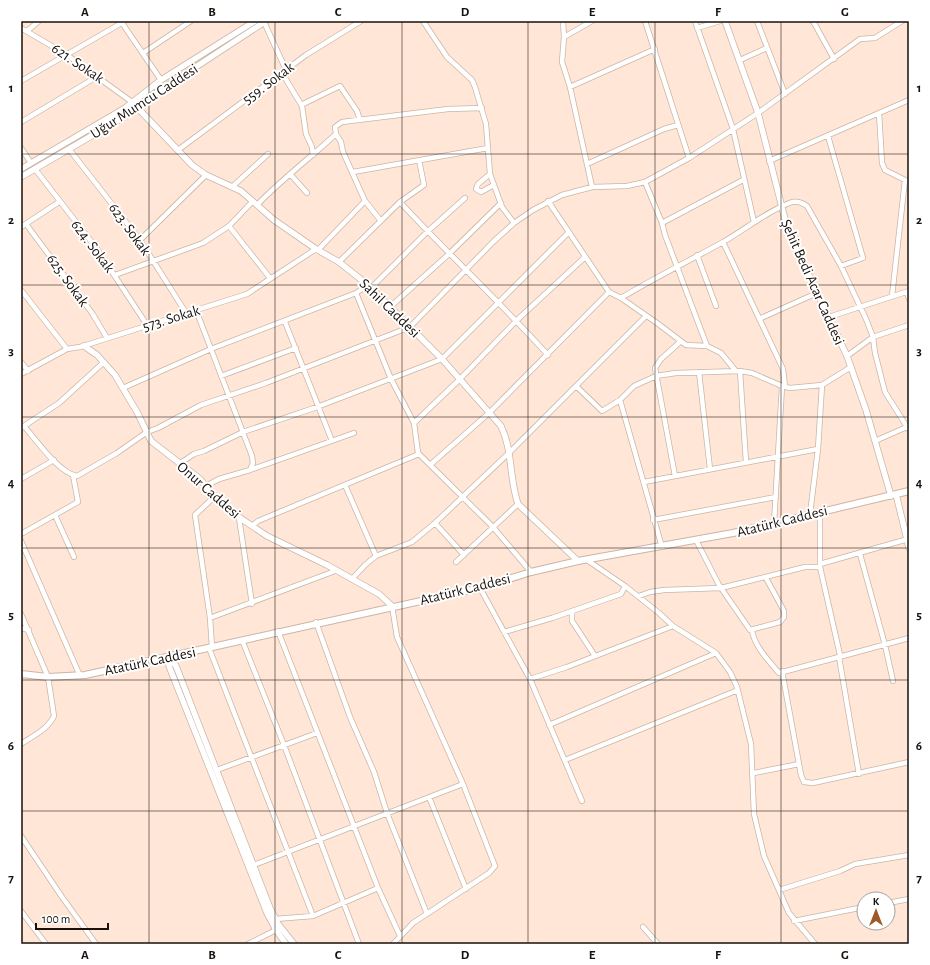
<svg xmlns="http://www.w3.org/2000/svg" width="930" height="965" font-family="'Alegreya Sans',sans-serif">
  <style>
    .lines { fill: none; stroke-linecap: round; stroke-linejoin: round }
    .minor-casing { stroke: #ccb5a5; stroke-width: 6 }
    .tertiary-casing { stroke: #ccb5a5; stroke-width: 7 }
    .secondary-casing { stroke: #ccb5a5; stroke-width: 8 }
    .minor { stroke: #fff; stroke-width: 4.5 }
    .tertiary { stroke: #fff; stroke-width: 5.5 }
    .secondary { stroke: #fff; stroke-width: 6 }
    .grid { fill: none; stroke: #19110c; stroke-width: 1; stroke-opacity: 0.55 }
    .labels { text-anchor: middle; stroke-width: 4; stroke-linejoin: round; paint-order: stroke }
    .street-label { font-size: 15px; fill: #19110c; stroke: #fff }
    .neatline { fill: none; stroke: #19110c; stroke-width: 1.5 }
    .grid-label { font-size: 13px; text-anchor: middle; font-weight: bold; fill: #19110c }
  </style>
  <rect width="100%" height="100%" fill="#ffe6d6"/>
  <g class="lines">
    <defs>
      <path id="minor" d="M423,21L447,57L472,80L475,87L486,124L490,174L502,207L514,223
        M563,21L564,37
        M592,21L564,37L562,62L570,87L592,187
        M645,21L689,158
        M695,21L733,129L754,222
        M757,21L785,94
        M813,21L834,59
        M264,22L286,70
        M122,23L161,80
        M21,28L67,55L132,102
        M697,28L720,21
        M27,31L39,21
        M143,53L191,21
        M740,60L767,48
        M282,73L302,106L306,134L312,147L313,155
        M21,81L125,21
        M570,87L655,49
        M301,105L340,86L357,111L360,120
        M879,113L882,163L885,170L905,180L892,296
        M21,122L98,76
        M828,136L863,258L841,266
        M21,148L31,163
        M69,149L140,240L186,313
        M178,150L306,55L361,21
        M769,161L909,100
        M587,164L664,129L678,125
        M35,169L97,249L147,325
        M353,172L488,148
        M490,174L478,184L476,189L481,192L494,185
        M291,175L307,193
        M645,182L662,223
        M232,187L268,154
        M548,201L609,292L621,298L657,323L686,345L707,346L721,353L735,370
        M400,202C448,254 500,302 548,355
        M257,205C281,180 310,158 336,134
        M381,221L365,201L343,152L341,142L336,134L335,127L342,122L448,109L482,108
        M26,224L92,313L107,338
        M229,226L270,278
        M21,227L59,202
        M140,240L206,175
        M723,242L783,369L785,387
        M318,250L365,201
        M697,255L716,306
        M339,262L400,202L424,185L419,160
        M115,275L203,243L229,226L253,201
        M371,288L427,232L465,198
        M21,290L67,349
        M907,292L909,299
        M356,293L391,379L414,423L418,453L493,527L531,572
        M621,298C654,278 689,261 723,242C746,229 767,211 792,202C798,201 803,203 807,206L841,266L866,319L873,337L875,353L885,392L909,430
        M390,307L450,253L501,203
        M196,310L252,456L253,463L250,470L219,479L206,486
        M829,317L909,291
        M759,319L817,293
        M285,322L332,441
        M707,346L665,235L662,223L743,180
        M847,356L873,337L909,325
        M21,362L28,371
        M740,371L746,462
        M699,372L710,469
        M21,374L67,349L80,347L247,294L316,249
        M221,376L296,348
        M576,386L602,411L620,400L634,386L656,376L676,373L740,371L752,373L782,386L790,388L822,385L851,367
        M123,388L211,349L356,293L368,285
        M620,400L662,547
        M414,423L460,379L517,320L584,258
        M24,426C36,440 59,473 77,476L117,453L147,432L158,428L201,405L266,383L410,327L493,242L514,223L533,210L562,195L592,187L627,186L645,182L689,158L758,113L860,39L875,38L902,21
        M21,428L59,403L104,362
        M875,441L909,426
        M179,464L194,454L204,451L243,432L317,407L442,359L568,233
        M430,465L489,413L609,292
        M250,470L354,433
        M675,476L655,368L661,359L680,342
        M21,479L54,460
        M644,482L818,449
        M345,485L376,556
        M820,512V567
        M810,514L818,449L822,385
        M55,515L74,557
        M239,518L252,604
        M653,520L776,497
        M435,523L464,555
        M774,524L782,386
        M252,526L258,521L419,454
        M21,534L78,502L73,475
        M696,540L719,585L750,630L780,622L784,617V611L766,578
        M21,541L80,676
        M860,554L885,645L893,681
        M587,560L625,586L659,613L673,626L716,653L730,672L737,687L751,744L754,814L764,856L789,913L815,944
        M456,562L518,504
        M820,564L908,539
        M352,579L365,565L376,556L412,542L435,523L510,452L646,316
        M480,588L530,679L582,801
        M639,596L650,592L664,590L721,588L805,567H820L840,655
        M392,606L397,637L463,784L495,866L489,873L413,923L393,944
        M572,611V621L595,656
        M21,614L48,677L54,716C48,729 33,736 21,744
        M210,618L335,571
        M316,622L350,717L374,772L387,813L427,914
        M21,628L29,630
        M752,630C754,646 769,661 779,673L839,657
        M278,631L378,888L400,936
        M504,632L552,618L621,594L625,586
        M242,640L284,745L359,944
        M212,647L210,618L195,515L214,497
        M209,648L313,916
        M530,679L567,667L673,626
        M549,725L716,653
        M565,760L738,690
        M799,764L801,775L804,782L813,783L909,762
        M217,770L317,733
        M754,773L799,764L782,671
        M859,774L839,657L909,638
        M429,797L466,889
        M21,836L62,897L96,944
        M254,865L463,784
        M779,890L840,871L855,864L909,855
        M888,903L909,899
        M21,911L46,944
        M275,919L313,916L378,888
        M794,921L864,907
        M643,927L658,944
        M248,944L276,930"/>
      <path id="tertiary" d="M725,21L758,113L788,231L847,356L866,410L891,496
        M132,102L192,165L206,175L241,191L274,220L316,249L339,262L368,285L442,359L501,426C513,451 509,478 518,504L578,561
        M21,169L125,108L161,80L255,21
        M21,177L129,114L147,99L266,21
        M84,346L97,355L115,375L137,412L151,441L200,479L224,507L267,536L327,565L379,594L392,606
        M896,494L909,548
        M169,657L176,666L270,908L278,924L294,944
        M169,657V666L267,913L276,930L286,944"/>
      <path id="secondary" d="M21,674L48,677L85,675L480,588L531,572L578,561L733,533L909,491"/>
    </defs>
    <use href="#minor" class="minor-casing"/>
    <use href="#tertiary" class="tertiary-casing"/>
    <use href="#secondary" class="secondary-casing"/>
    <use href="#minor" class="minor"/>
    <use href="#tertiary" class="tertiary"/>
    <use href="#secondary" class="secondary"/>
  </g>
  <path class="grid" d="M149,21V944M275,21V944M402,21V944M528,21V944M655,21V944M781,21V944M21,154H909M21,285H909M21,417H909M21,548H909M21,680H909M21,811H909"/>
  <g class="labels">
    <g class="street-label">
      <text transform="translate(78 63) rotate(34)" y="5">621. Sokak</text>
      <text transform="translate(268 83) rotate(-37)" y="5">559. Sokak</text>
      <text transform="translate(144 101) rotate(-33)" y="5">Uğur Mumcu Caddesi</text>
      <text transform="translate(130 229) rotate(54)" y="5">623. Sokak</text>
      <text transform="translate(93 246) rotate(53)" y="5">624. Sokak</text>
      <text transform="translate(68 280) rotate(54)" y="5">625. Sokak</text>
      <text transform="translate(813 282) rotate(66)" y="5">Şehit Bedi Acar Caddesi</text>
      <text transform="translate(390 308) rotate(44)" y="5">Sahil Caddesi</text>
      <text transform="translate(171 318) rotate(-17)" y="5">573. Sokak</text>
      <text transform="translate(209 490) rotate(41)" y="5">Onur Caddesi</text>
      <text transform="translate(782 521) rotate(-14)" y="5">Atatürk Caddesi</text>
      <text transform="translate(465 589) rotate(-14)" y="5">Atatürk Caddesi</text>
      <text transform="translate(150 661) rotate(-12)" y="5">Atatürk Caddesi</text>
    </g>
  </g>
  <rect width="930" height="965" fill="none" stroke="#ffffff" stroke-width="44"/>
  <g transform="translate(876 911)"><circle r="19" fill="#ffffff" stroke="#a3a09e"/>
  <path d="M0-3L7 15L0 10L-7 15Z" fill="#9d5a28"/>
  <text y="-6" font-size="11" font-weight="bold" text-anchor="middle" fill="#19110c">K</text>
  </g>
  <path d="M36 923v6h72v-6" fill="none" stroke="#19110c" stroke-width="2"/>
  <text x="42" y="923" font-size="12" fill="#19110c" stroke="#ffffff" stroke-width="3" paint-order="stroke">100 m</text>
  <rect x="22" y="22" width="886" height="921" class="neatline"/>
  <g class="grid-label">
    <text x="85" y="16">A</text>
    <text x="212" y="16">B</text>
    <text x="338" y="16">C</text>
    <text x="465" y="16">D</text>
    <text x="592" y="16">E</text>
    <text x="718" y="16">F</text>
    <text x="845" y="16">G</text>
    <text x="11" y="92">1</text>
    <text x="919" y="92">1</text>
    <text x="11" y="224">2</text>
    <text x="919" y="224">2</text>
    <text x="11" y="355">3</text>
    <text x="919" y="355">3</text>
    <text x="11" y="487">4</text>
    <text x="919" y="487">4</text>
    <text x="11" y="619">5</text>
    <text x="919" y="619">5</text>
    <text x="11" y="750">6</text>
    <text x="919" y="750">6</text>
    <text x="11" y="882">7</text>
    <text x="919" y="882">7</text>
    <text x="85" y="959">A</text>
    <text x="212" y="959">B</text>
    <text x="338" y="959">C</text>
    <text x="465" y="959">D</text>
    <text x="592" y="959">E</text>
    <text x="718" y="959">F</text>
    <text x="845" y="959">G</text>
  </g>
</svg>
